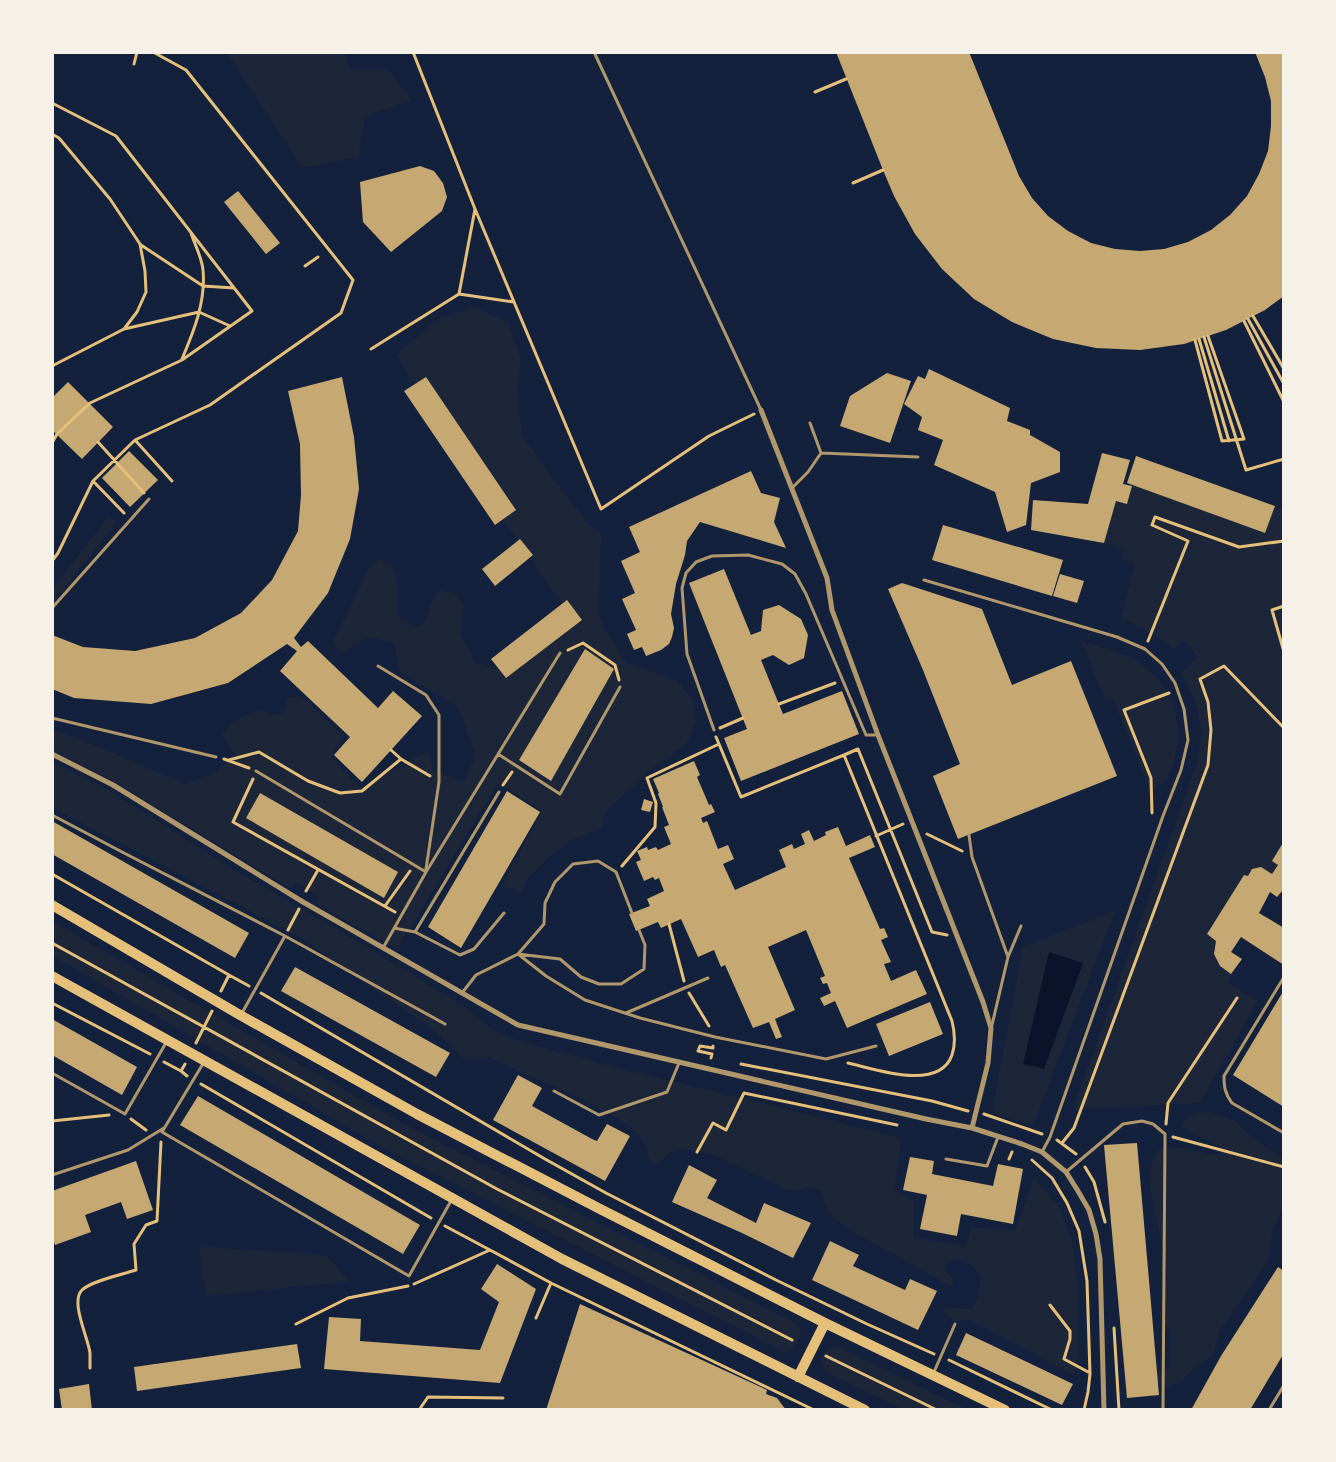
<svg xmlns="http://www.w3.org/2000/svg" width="1336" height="1462" font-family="'Times New Roman',serif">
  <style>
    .green { fill: #1d2539 }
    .water { fill: #0b132b }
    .building { fill: #c6a872 }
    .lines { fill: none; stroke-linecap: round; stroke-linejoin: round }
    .path { stroke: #e5c07b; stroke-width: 3 }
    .service { stroke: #b1986c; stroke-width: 3 }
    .minor { stroke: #b1986c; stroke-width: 5 }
    .primary { stroke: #e5c07b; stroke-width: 10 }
  </style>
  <rect width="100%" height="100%" fill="#14213d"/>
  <path class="green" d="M227,53H346L350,70H389L411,100L365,117L358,157L303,168Z
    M475,307L508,322L521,359L517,392L522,435L553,479L591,527L602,535L600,547L599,617L604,628L626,663L676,680L693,700L696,723L686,745L655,766L605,812L602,826L589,833L569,841L547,859L526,880L522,892L502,886L542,811L498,783L397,949L315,903L319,896L295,882L291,889L113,781L53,750L52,729L96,746L186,784L214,773L235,755L222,735C229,722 245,716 258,710L278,716L285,710L288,697L301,696L343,735L331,757L360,788L428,751L433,770L463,782L476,756L458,707L400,672L394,642L367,637L342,653L332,643L344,620L371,565L381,559L394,569L398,586V616L414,628L426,621L431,602L440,590L458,594L464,607L460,634L475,663L497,669L549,629L568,610L548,585L513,534L397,356L402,348L419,336L440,318Z
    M1133,485L1265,533L1275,506L1283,509V841L1272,861L1278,865L1272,874L1261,867L1248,876L1244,875L1207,934L1216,941C1213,960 1215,963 1231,974L1228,983L1258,1001L1200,1103L1073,1109L1197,763C1198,752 1202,739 1201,728C1199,710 1193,688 1180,674L1198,657L1184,640L1173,650C1155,634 1144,628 1121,619L1135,564L1122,559L1124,549L1104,543L1116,501Z
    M109,516L117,522L53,603V588Z
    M1081,641L1129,656L1137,661L1157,677L1174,704L1179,735L1174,762L1166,780L1151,792L1112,697L1105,699Z
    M52,762L105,788L231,868L360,943L457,1002L499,1034L526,1043L611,1066L901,1138L899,1159L894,1190L913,1201V1237L966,1247L971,1228L1015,1231L1034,1178L1058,1205L1072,1241L1077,1281L1079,1359L1074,1375L968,1319L954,1322L941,1308L972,1309L979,1295L981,1276L971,1265L959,1259L946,1262V1271L953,1280V1285H948L900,1257L853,1232L828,1213L821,1192L811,1186L800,1190L785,1189L713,1154L681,1148L669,1153L659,1164L654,1165L650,1161L644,1142L629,1125L584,1100L488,1057L473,1059L463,1058L431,1028L296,935L53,808Z
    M1115,911L1033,1126L992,1113L1023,947Z
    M53,922L404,1124L797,1324L801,1332L794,1350L785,1352L384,1148L53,956Z
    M1205,1112L1234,1120L1251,1136L1281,1158L1283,1162V1206L1272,1233L1269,1258L1253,1283L1219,1331L1213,1356C1207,1359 1201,1363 1196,1367C1184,1376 1183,1384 1166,1387L1158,1382C1155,1372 1162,1369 1170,1366C1169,1353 1171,1342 1170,1329C1168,1327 1164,1324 1162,1321C1156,1312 1166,1291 1167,1280C1167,1251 1155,1223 1152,1194C1150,1183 1149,1173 1152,1163C1153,1158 1157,1154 1159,1150L1178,1148L1217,1156L1222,1151L1221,1148L1183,1128C1182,1117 1196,1114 1205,1112Z
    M199,1246L327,1256L349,1281L206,1296Z
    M839,1347L966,1409H902L829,1373C827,1371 824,1369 823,1367C817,1355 829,1348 839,1347Z"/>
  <path class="water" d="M1049,952L1083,963L1044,1069L1023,1064Z"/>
  <path class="building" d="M836,52H969L1019,176L1032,198L1048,216L1068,231L1091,243L1115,249L1140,251L1164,249L1188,242L1211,230L1230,215L1247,196L1259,174L1268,151L1271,126V101L1265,77L1255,52H1284V296L1265,310L1226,330L1184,344L1140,350L1096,348L1053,339L1012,322L974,299L942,269L915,234L894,196L883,170Z
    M420,166L434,171L443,183L447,197L442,211L391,252L363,222L360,182Z
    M238,191L280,243L266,254L224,202Z
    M929,369L1010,408L1007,421L1030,430V435L1060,452V472L1031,483L1026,525L1007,532L995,492L934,465L943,440L918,430L922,417L904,404L918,376L925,379Z
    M887,373L911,381L890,443L840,426L850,396Z
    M342,377L354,437L359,489L350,539L328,593L294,638L301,647L308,641L378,708L393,691L422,716L362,782L334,755L350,737L280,671L297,651L287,644L228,683L151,704L74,698L52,689V635L83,647L135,651L195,638L241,613L272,580L298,531L301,495L300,444L288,391Z
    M426,377L516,510L495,525L404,391Z
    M68,382L113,427L82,459L52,430V398Z
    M129,451L158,480L130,507L102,478Z
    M1102,453L1130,460L1123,484L1132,486L1127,504L1116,501L1104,543L1031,530L1033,500L1088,504Z
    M1136,456L1275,506L1265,533L1127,483Z
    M751,471L761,493L780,498L774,522L786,548L700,522L687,541L685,555L676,584L671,614L674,628L672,637L669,644L661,650L646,656L642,647L634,650L627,634L636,630L622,599L635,593L621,561L640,552L629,527Z
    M943,525L1063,560L1052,596L932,560Z
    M520,539L533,555L495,586L482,569Z
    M724,569L751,635L761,631L763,610L779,605L801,619L808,635L804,658L789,665L773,655L761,660L783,714L842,691L859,734L741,781L724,738L747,729L689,583Z
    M1060,574L1084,581L1077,603L1053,596Z
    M902,583L982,609L1012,685L1071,661L1117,776L958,839L933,776L960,764L923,670L888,589Z
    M567,600L582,620L506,678L491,659Z
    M585,649L614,669L551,781L519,760Z
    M694,761L700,775L697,777L709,805L711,804L715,812L701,818L703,823L707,821L718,849L728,845L734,859L723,864L735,890L786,867L779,850L792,844L794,849L805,844L801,834L809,830L814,841L826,835L825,832L838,827L846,846L870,835L875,847L849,858L880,929L884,928L888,937L881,940L891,962L884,964L891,981L916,970L927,994L847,1028L835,1001L824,1006L820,998L831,993L827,983L823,984L820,978L825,976L806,930L768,947L795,1010L775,1019L782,1037L776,1039L769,1022L753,1028L725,965L721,967L714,950L698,957L681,919L661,928L658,922L636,931L629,914L650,906L647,899L664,891L659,878L655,880L653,877L644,881L636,862L641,860L637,851L647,847L648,850L656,847L658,850L671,844L664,827L669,825L662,807H663L658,794L659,793L653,779Z
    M507,791L540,812L461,948L428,927Z
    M260,793L398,872L384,898L246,818Z
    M644,799L653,802L650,812L641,810Z
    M52,821L249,933L235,958L52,854Z
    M1284,841V889L1277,897L1270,892L1259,913L1284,928V965L1241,937L1231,952L1242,959L1231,974L1220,966L1214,954L1216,941L1207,934L1244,875L1248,876L1252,869L1261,867L1272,874L1278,865L1272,861Z
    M295,967L450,1053L436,1077L281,991Z
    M1284,990V1107L1233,1075Z
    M930,1002L943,1034L889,1056L876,1024Z
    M52,1019L137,1067L122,1095L52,1055Z
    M518,1075L542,1088L532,1106L592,1139L597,1141L607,1124L630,1136L605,1181L493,1120Z
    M198,1096L420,1225L403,1254L180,1125Z
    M1137,1143L1159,1395L1127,1398L1104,1145Z
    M910,1157L934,1161L932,1174L993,1186L998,1164L1023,1169L1013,1224L961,1214L957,1236L920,1229L927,1195L903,1190Z
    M136,1161L153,1210L127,1219L121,1202L85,1215L91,1232L55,1245L52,1237V1191Z
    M689,1165L717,1180L707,1198L756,1223L764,1203L811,1223L793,1258L742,1233L672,1202Z
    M830,1241L859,1255L853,1266L905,1290L910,1279L937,1291L918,1330L812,1280Z
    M497,1264L536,1289L500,1383L324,1369L329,1317L361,1319L360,1341L480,1350L499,1302L481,1289Z
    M1278,1267L1284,1271V1353L1250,1410H1191L1221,1356Z
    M580,1304L767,1390L766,1394L777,1398L786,1410H546Z
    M966,1333L1073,1384L1062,1405L956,1355Z
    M297,1344L301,1368L137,1391L134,1367Z
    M89,1384L92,1410H62L59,1389Z"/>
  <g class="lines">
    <path class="path" d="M413,52L475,209
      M134,64L137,52
      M815,92L846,79
      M52,103L116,136L252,311L182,360L90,403L57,434L52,443
      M52,134L59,138L110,199L140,244L145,271L146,292L137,312L124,329L52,366
      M853,183L883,170
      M141,245L203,286L234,288
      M305,266L318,257
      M459,294L475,209L601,509L709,436L754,414
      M1253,316L1284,369
      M1248,319L1284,384
      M1244,321L1284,402
      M124,329L199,312L230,326
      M1204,337L1246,470L1284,459
      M1199,339L1229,441
      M1195,340L1222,441L1244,439L1208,336
      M371,349L459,294L514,302
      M182,359C194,331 206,301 203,270C202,258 195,245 191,233
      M135,440L210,405L341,313L353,280L186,70L153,52
      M98,442L144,493
      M124,513L93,481L135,440L172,481
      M52,561L58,553L93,481
      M1284,606L1272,610L1284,652
      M1148,641L1188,541L1152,525L1155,517L1239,547L1284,541
      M568,650L583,643L615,665L619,680
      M779,704L835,683
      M720,728L743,718
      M719,744L741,797L844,755
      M391,750L401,759L430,776
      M224,759L249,768
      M229,760L259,752L308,781L340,793L362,791L401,759
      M253,779L233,822L395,912
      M503,785L512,772
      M1152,813L1151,778L1124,710L1169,693
      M927,834L962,851
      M876,836L903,824
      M622,866L655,827L656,803L647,778L719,744L716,737
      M52,874L229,975
      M306,891L318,870
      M385,906L410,871
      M669,924L684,981
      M288,930L299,909
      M52,943L497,1189L792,1340
      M221,991L229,975L249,986
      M261,993L545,1159L606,1193L776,1280L867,1324L934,1354
      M689,993L709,1026
      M52,1003L150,1054
      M196,1043L212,1011
      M711,1058L712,1054L698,1051L700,1046L713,1048V1046
      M164,1062L181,1071
      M848,1063C875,1069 939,1092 952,1055C956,1043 955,1033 952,1021L844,755L858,749L932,932L947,935
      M185,1064L181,1071L187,1076
      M741,1064L932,1101L968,1111
      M201,1084L431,1218
      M984,1114L1042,1134
      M131,1119L146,1130
      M52,1121L109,1115
      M1166,1124L1168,1103L1237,998
      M1173,1137L1284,1167
      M1057,1140L1076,1154
      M1062,1143L1074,1128L1208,765L1211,730L1208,702L1200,679L1224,666L1284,728
      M697,1152L713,1123L726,1130L744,1093L897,1125
      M1009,1159L1012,1152
      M1032,1160L1052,1178L1067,1203L1079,1231L1087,1281L1090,1374L1088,1392L1084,1410
      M1085,1167L1094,1182L1105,1222
      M445,1226L490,1250
      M414,1284L490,1250L551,1283L814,1410
      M1050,1305L1070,1331V1339L1064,1359L1090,1373
      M536,1318L551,1283
      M296,1324L348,1298L408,1286
      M1114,1328L1119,1410
      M826,1356L937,1410
      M949,1360L1052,1410
      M90,1368C90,1363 90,1358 90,1353C88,1337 70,1302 82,1290C91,1281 124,1274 136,1270L134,1244L146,1225L157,1221L161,1142
      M419,1410L428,1397L503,1398"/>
    <path class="service" d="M594,52L761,410
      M810,423L821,453
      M792,488L808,472L821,453L918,457
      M924,580L1117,637L1145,649L1162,664L1175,683L1184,709L1188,740L1181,770L1163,816L1050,1137L1042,1152
      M52,608L149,499
      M378,666L426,695L439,715V782L426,869
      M52,718L216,757
      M714,730L687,654L682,588L686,573L696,562L712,556L748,555L782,564L795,574L806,594L866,735H877
      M498,754L560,794L620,687
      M256,771L426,872
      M52,815L124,853L285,936L445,1024
      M969,835L972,857L1008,957
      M632,913L616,872L598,861L573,864L555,882L545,903L544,924L518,954L560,959L581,977L599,984H621L644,969L645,945L639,930
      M394,928L415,932L499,792
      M415,932L460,955L474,949L504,913
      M383,948L426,872L560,653
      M1284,977L1224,1076C1224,1087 1225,1094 1232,1103L1284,1133
      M462,993L476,975L518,954L546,976L585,1000L640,1018L715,1037L826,1059L876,1046
      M242,1013L285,936
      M626,1013L708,978
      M992,1025L1008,957L1021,926
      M204,1062L162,1132L409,1276L452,1199
      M52,1073L125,1114L167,1041
      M554,1091L599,1115L667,1092L679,1063
      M946,1159L987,1166L998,1137
      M1066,1172L1123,1124L1142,1121L1153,1124L1165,1134L1163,1410
      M52,1175L128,1150L164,1128
      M934,1372L955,1324
      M1269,1410L1284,1385"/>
    <path class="minor" d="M761,410L827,578L832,610L878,735L983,1002L991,1028L988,1063L972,1128
      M52,754L113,785L303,902L518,1025L926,1119L972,1128L1022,1144L1042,1152L1066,1172L1078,1191L1089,1210L1096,1234L1100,1259L1104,1410"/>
    <path class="primary" d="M52,905L240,1015L417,1114L602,1210L825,1323L1005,1410
      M52,976L562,1259L865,1410
      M798,1377L825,1323"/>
  </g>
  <rect width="1336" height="1462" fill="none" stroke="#f6f1e7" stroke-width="108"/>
</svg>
